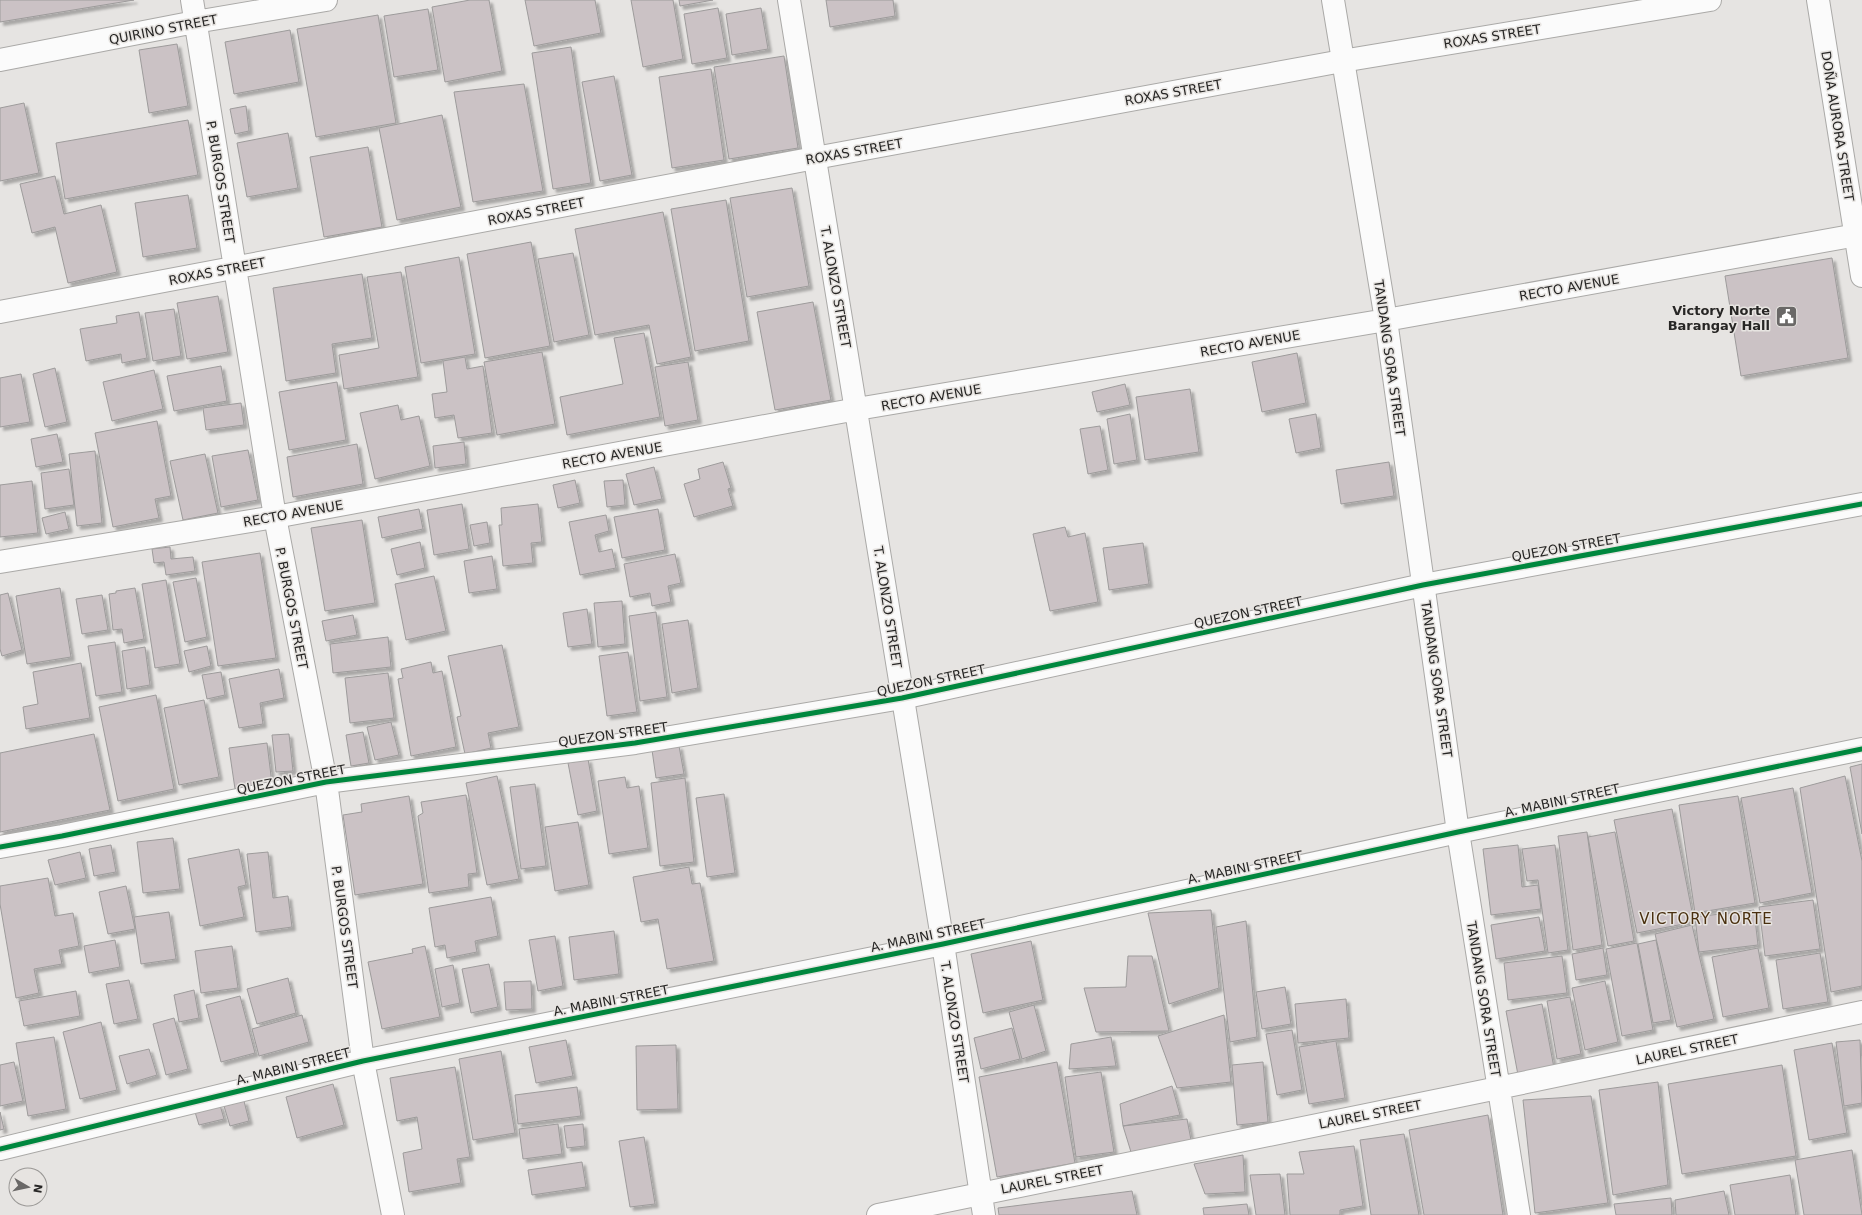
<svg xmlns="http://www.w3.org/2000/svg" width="1862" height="1215" font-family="'DejaVu Sans',sans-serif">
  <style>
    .building { fill: #cbc2c5; stroke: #9d9b9b; filter: url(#shadow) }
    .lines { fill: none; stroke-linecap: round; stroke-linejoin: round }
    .street-casing { stroke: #aaa9a7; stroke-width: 24 }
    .secondary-casing { stroke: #aaa9a7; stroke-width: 24 }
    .street { stroke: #fbfbfb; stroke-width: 22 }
    .secondary { stroke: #fbfbfb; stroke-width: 22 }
    .cycleway-casing { stroke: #e7e4e1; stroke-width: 8 }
    .cycleway { stroke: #00873e; stroke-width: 5 }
    .labels { text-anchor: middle; stroke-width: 3; stroke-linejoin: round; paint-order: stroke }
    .street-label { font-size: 13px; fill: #272625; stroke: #e7e4e1 }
    .poi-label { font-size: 13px; font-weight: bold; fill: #272625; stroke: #e7e4e1; text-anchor: end }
    .quarter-label { font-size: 15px; letter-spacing: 1px; fill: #492f0e; stroke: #e7e4e1 }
  </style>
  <defs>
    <filter id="shadow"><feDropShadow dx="3.5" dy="3.5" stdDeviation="1" flood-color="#0004"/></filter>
  </defs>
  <rect width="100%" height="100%" fill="#e6e4e2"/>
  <path class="building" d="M0,0H134L0,22Z
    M470,0H489L502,71L445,82L432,7Z
    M525,0H595L601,33L534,46Z
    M631,0H673L683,59L643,67Z
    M679,0H713L680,6Z
    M826,0H893L895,16L830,27Z
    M718,8L727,58L692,64L684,14Z
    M761,8L768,49L732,55L726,14Z
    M428,9L438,70L394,77L384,16Z
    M378,15L396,123L316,137L297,29Z
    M290,30L299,82L234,94L225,42Z
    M177,44L188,106L149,113L139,50Z
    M571,47L591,183L553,189L532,53Z
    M784,56L798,148L729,159L714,67Z
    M711,69L724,160L672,168L659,77Z
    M614,76L632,175L600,181L582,82Z
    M524,84L543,191L473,202L454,92Z
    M24,103L39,173L0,181V108Z
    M246,106L249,131L235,134L230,109Z
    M442,115L461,207L397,220L379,128Z
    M188,120L198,175L65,199L56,143Z
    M288,133L298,188L247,197L237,143Z
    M368,147L382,227L324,237L310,157Z
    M55,176L64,214L101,205L117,272L68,283L55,227L32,233L20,184Z
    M792,188L809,286L747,297L730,198Z
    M188,195L197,248L143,257L135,203Z
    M726,200L749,341L695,351L671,209Z
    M663,212L691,357L657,364L649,325L595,335L575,229Z
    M531,242L550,346L485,358L467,254Z
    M573,253L589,335L554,342L538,259Z
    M459,257L475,354L421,363L405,267Z
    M1832,258L1848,358L1741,376L1725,276Z
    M401,272L418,377L344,389L339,355L379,348L367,277Z
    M362,274L372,338L332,344L336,373L286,381L273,288Z
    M218,296L228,352L187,359L177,303Z
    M813,302L831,400L775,410L757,312Z
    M174,309L181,356L153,361L145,313Z
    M139,312L147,358L122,363L121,354L86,361L80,329L117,323L116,316Z
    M644,333L660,417L567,435L560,397L623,384L614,338Z
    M542,352L555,424L497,435L484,362Z
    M1297,353L1306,403L1262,412L1252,362Z
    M465,357L467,369L483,366L492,433L458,438L454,415L435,418L432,394L447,392L443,361Z
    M688,362L698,420L665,426L655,367Z
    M221,366L227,401L174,411L167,376Z
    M55,368L67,422L45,427L33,374Z
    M154,370L163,409L112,421L103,382Z
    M21,374L30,422L0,427V378Z
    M337,382L346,440L289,450L279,392Z
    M1125,384L1130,405L1097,412L1092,392Z
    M1190,389L1199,452L1145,460L1136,397Z
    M241,403L244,425L206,430L203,408Z
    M398,405L401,420L419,416L430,466L375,479L360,413Z
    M1130,414L1137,460L1114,464L1107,419Z
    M1316,414L1321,448L1296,453L1289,419Z
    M157,421L171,496L155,499L159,518L113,527L95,433Z
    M1100,426L1108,470L1088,474L1080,429Z
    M57,434L63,462L36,467L31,439Z
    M464,442L466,464L435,468L433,446Z
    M357,444L363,484L293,497L287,457Z
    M248,450L258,500L221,507L212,456Z
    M95,451L102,523L77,526L69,454Z
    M205,454L218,513L183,520L170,461Z
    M723,462L731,488L728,489L733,506L694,517L684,484L700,479L698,469Z
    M1389,462L1394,496L1341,504L1336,470Z
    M654,467L662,499L634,505L626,474Z
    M69,469L74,505L45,509L41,473Z
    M575,480L580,503L558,508L553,485Z
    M623,480L625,505L607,507L604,481Z
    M32,481L38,533L0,537V485Z
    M462,504L469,549L434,555L427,510Z
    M538,504L542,542L531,543L533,563L503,566L499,525H502L501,508Z
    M419,509L423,529L382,538L378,517Z
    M658,509L665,550L622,558L614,517Z
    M65,512L69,529L46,534L42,518Z
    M606,515L609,531L595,535L599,552L612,549L616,568L580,575L569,522Z
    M362,520L375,603L325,611L311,528Z
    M487,522L490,543L474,546L470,525Z
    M1065,527L1068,537L1085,533L1098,602L1050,611L1033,534Z
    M420,542L425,568L397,575L391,549Z
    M1143,543L1149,584L1109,590L1103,548Z
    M170,547L171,559L193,557L195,571L166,575L164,562L154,563L152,549Z
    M260,553L276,658L218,666L202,562Z
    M675,554L681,583L668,586L671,602L652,606L650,593L630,597L624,564Z
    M492,556L497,589L469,593L464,561Z
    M434,576L446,631L406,640L395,584Z
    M196,578L207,637L185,642L173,582Z
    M166,580L180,664L155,668L142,584Z
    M60,588L71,657L27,664L16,596Z
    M135,588L144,639L124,643L122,629L113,630L109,594L116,593V591Z
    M8,593L22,650L2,656L0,649V595Z
    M102,595L108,630L82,634L76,599Z
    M622,601L625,644L598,647L594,603Z
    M587,609L592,644L568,647L563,613Z
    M656,612L667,697L640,701L629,616Z
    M353,615L357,635L326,641L322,621Z
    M688,620L698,688L672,693L662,624Z
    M388,637L391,667L333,673L330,644Z
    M115,642L122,692L96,696L88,646Z
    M502,645L519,727L488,733L491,748L465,754L457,717L461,716L448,656Z
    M207,646L211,666L189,672L184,651Z
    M145,647L150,685L127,689L122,651Z
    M628,652L637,712L607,716L599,656Z
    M431,662L433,673L442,671L456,747L411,756L398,679L403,678L401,669Z
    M81,663L90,718L26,729L23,707L38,704L33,672Z
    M279,669L284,698L260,703L263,724L239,728L229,679Z
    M221,672L225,695L207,699L202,675Z
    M388,673L394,718L350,723L345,678Z
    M156,695L174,789L118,801L99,707Z
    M204,700L219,777L179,785L164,708Z
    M391,722L399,755L375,760L367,727Z
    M363,732L369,763L351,766L346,735Z
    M94,734L110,810L0,832V753Z
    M289,734L293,771L276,772L272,735Z
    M267,743L272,784L235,789L229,748Z
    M679,746L684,774L656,778L652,750Z
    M588,759L597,811L578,815L568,763Z
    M1862,764V834L1850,767Z
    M497,776L519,879L487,885L466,783Z
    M1845,776L1862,861V986L1831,992L1800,788Z
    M625,777L627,788L639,786L648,848L609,854L598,781Z
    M685,778L694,862L660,866L651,783Z
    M535,784L546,866L521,869L510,787Z
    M1793,788L1812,893L1760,903L1741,798Z
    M724,794L735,873L707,877L696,798Z
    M466,795L477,873L468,874L469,887L429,893L418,816L423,813L421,802Z
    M409,796L423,884L355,895L343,815L362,812L361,804Z
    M1738,796L1755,903L1695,913L1679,805Z
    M1672,809L1694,922L1637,933L1614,820Z
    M578,822L589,885L555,891L545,827Z
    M1587,832L1602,945L1573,950L1558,836Z
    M1615,832L1634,941L1608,946L1588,837Z
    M173,838L180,889L143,893L137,842Z
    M111,845L116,872L94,876L89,849Z
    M1518,845L1522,887L1538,885L1541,909L1491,915L1483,849Z
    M1555,845L1568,950L1548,953L1538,880L1527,881L1522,849Z
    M239,849L246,885L238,887L244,917L200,926L188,859Z
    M80,852L86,878L55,885L48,860Z
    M268,852L273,898L288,896L292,927L256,932L247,854Z
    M689,867L692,884L700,883L714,961L667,969L658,919L641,922L633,877Z
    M48,878L55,916L73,913L79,946L59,950L62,964L34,969L39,993L16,998L0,904V886Z
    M126,886L135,929L108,934L99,892Z
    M491,897L498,936L475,941L477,952L447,958L445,945L435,947L429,908Z
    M1813,900L1820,949L1765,956L1759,907Z
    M1211,910L1219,988L1169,1004L1148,913Z
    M1754,910L1758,945L1699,952L1695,917Z
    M169,912L176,959L141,964L134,917Z
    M1539,917L1545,951L1496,959L1491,925Z
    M1246,921L1257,1037L1230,1042L1216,927Z
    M1692,925L1714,1019L1677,1027L1655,934Z
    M614,931L619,974L574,980L569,937Z
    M555,936L563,986L538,991L529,940Z
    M115,940L120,967L89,973L84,946Z
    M1656,940L1671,1020L1653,1023L1638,944Z
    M1031,941L1043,1000L983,1013L971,954Z
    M1637,943L1653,1030L1622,1036L1606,949Z
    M232,946L238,988L201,993L195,951Z
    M425,946L440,1017L382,1029L368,962L413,953L412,949Z
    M1603,948L1607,975L1576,980L1572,954Z
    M1758,948L1769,1008L1723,1017L1712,957Z
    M1820,953L1828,1002L1783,1009L1776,960Z
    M1128,956H1152L1169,1031L1096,1032L1084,988L1126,987Z
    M1562,956L1567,993L1508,1000L1504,963Z
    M489,964L498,1007L471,1013L462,969Z
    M453,965L460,1003L442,1007L435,969Z
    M288,978L296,1013L257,1024L247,989Z
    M129,980L138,1019L114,1024L106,984Z
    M531,981L532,1009L506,1010L504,982Z
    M1605,981L1618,1042L1585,1050L1572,988Z
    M1285,987L1291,1024L1262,1029L1256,992Z
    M194,990L199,1018L179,1022L174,995Z
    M76,991L80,1016L24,1026L19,1001Z
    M240,996L255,1053L221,1062L206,1005Z
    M1570,997L1581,1054L1557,1059L1547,1001Z
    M1346,999L1349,1038L1298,1043L1295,1004Z
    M1542,1004L1554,1068L1518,1075L1506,1011Z
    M1034,1005L1046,1051L1022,1059L1009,1012Z
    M302,1015L309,1042L259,1056L252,1029Z
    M1224,1015L1231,1082L1177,1088L1158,1036Z
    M174,1018L188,1069L166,1075L153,1024Z
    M101,1022L117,1090L80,1099L63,1032Z
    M1012,1028L1020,1059L981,1069L974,1038Z
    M1292,1030L1302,1090L1277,1095L1266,1034Z
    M54,1037L66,1109L28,1116L16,1043Z
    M1111,1037L1116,1066L1069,1069L1071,1044Z
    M566,1040L573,1076L536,1083L529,1047Z
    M1860,1040L1862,1103L1844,1106L1836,1042Z
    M1336,1041L1345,1098L1309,1104L1299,1047Z
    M1832,1043L1847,1133L1809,1140L1794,1050Z
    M676,1045L678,1109L637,1110L636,1046Z
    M149,1049L157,1075L127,1084L119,1056Z
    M501,1051L515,1133L473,1140L459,1059Z
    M14,1062L23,1101L0,1106V1065Z
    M1057,1062L1075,1163L997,1177L979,1077Z
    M1263,1062L1268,1122L1237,1125L1232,1065Z
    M1782,1065L1796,1156L1682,1174L1668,1084Z
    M455,1067L470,1157L457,1159L461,1183L409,1192L403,1153L422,1149L417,1117L397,1121L390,1078Z
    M1101,1072L1114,1152L1076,1157L1065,1077Z
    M1658,1082L1668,1185L1613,1195L1599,1090Z
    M333,1084L344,1125L297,1138L286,1097Z
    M1172,1086L1180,1115L1123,1126L1120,1104Z
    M577,1087L581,1116L518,1124L515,1095Z
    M1591,1096L1608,1203L1535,1213L1523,1100Z
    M244,1101L249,1121L230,1126L224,1106Z
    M220,1105L224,1119L199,1125L195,1112Z
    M0,1112L4,1129L0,1130Z
    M1488,1115L1503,1215H1424L1409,1130Z
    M1187,1119L1191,1140L1131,1152L1123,1126Z
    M558,1124L562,1154L523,1159L519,1129Z
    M583,1124L585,1146L567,1148L564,1126Z
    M1404,1134L1419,1215H1371L1360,1140Z
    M644,1137L655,1204L630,1207L619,1141Z
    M1354,1146L1363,1206L1340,1210V1215H1290L1287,1174H1304L1299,1152Z
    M1852,1150L1862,1215H1804L1795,1160Z
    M1243,1155L1245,1192L1205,1194L1194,1164Z
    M582,1162L586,1187L532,1195L528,1170Z
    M1280,1174L1285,1215H1256L1250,1175Z
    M1790,1175L1796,1215H1735L1730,1185Z
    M1132,1191L1137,1215H999L998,1208Z
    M1724,1191L1729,1215H1676L1675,1200Z
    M1671,1198L1672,1215H1616L1614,1204Z
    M1247,1204L1249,1215H1204L1203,1208Z"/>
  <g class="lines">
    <defs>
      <path id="street" d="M192,0L275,517L326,782L363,1061L393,1215
        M1818,0L1862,276
        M0,60L195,22L326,0
        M0,312L815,158L1342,61L1710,0
        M0,847L62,836L326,782L635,743L902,698L1423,585L1862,504
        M0,1149L363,1061L943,944L1458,832L1862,749"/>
      <path id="secondary" d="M789,0L943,944L984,1215
        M1333,0L1386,320L1458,832L1519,1215
        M0,562L275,517L857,409L1386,320L1862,234
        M878,1215L1498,1088L1862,1012"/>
    </defs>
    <use href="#street" class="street-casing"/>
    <use href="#secondary" class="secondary-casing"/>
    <use href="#street" class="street"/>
    <use href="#secondary" class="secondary"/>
    <defs>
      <path id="cycleway" d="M0,847L62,836L326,782L635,743L902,698L1423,585L1862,504
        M0,1149L363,1061L943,944L1458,832L1862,749"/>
    </defs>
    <use href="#cycleway" class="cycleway-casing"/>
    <use href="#cycleway" class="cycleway"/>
  </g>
  <defs>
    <symbol id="civic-square" viewBox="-11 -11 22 22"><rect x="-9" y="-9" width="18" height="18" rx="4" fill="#6a6867" stroke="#e7e4e1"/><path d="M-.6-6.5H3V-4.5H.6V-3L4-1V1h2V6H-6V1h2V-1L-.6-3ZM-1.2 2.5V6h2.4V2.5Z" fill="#fff"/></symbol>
  </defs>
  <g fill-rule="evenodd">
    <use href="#civic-square" x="1774" y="304" width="25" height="25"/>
  </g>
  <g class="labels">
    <g class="street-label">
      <text transform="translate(163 29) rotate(-11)" y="5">QUIRINO STREET</text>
      <text transform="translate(1492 36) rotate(-9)" y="5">ROXAS STREET</text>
      <text transform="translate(1173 92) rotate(-10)" y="5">ROXAS STREET</text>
      <text transform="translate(1838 126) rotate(81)" y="5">DOÑA AURORA STREET</text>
      <text transform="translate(854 151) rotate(-10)" y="5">ROXAS STREET</text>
      <text transform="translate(221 182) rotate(81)" y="5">P. BURGOS STREET</text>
      <text transform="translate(536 211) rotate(-11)" y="5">ROXAS STREET</text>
      <text transform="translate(217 271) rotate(-11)" y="5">ROXAS STREET</text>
      <text transform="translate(836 287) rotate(80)" y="5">T. ALONZO STREET</text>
      <text transform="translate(1569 287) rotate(-10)" y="5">RECTO AVENUE</text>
      <text transform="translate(1250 343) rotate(-10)" y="5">RECTO AVENUE</text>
      <text transform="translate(1390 358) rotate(82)" y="5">TANDANG SORA STREET</text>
      <text transform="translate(931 397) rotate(-10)" y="5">RECTO AVENUE</text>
      <text transform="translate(612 455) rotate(-10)" y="5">RECTO AVENUE</text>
      <text transform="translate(293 513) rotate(-10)" y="5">RECTO AVENUE</text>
      <text transform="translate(1566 547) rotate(-10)" y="5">QUEZON STREET</text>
      <text transform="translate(888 607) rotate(81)" y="5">T. ALONZO STREET</text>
      <text transform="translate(292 608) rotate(79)" y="5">P. BURGOS STREET</text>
      <text transform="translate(1248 612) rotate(-12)" y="5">QUEZON STREET</text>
      <text transform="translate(1437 679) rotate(82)" y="5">TANDANG SORA STREET</text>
      <text transform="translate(931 680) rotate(-12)" y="5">QUEZON STREET</text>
      <text transform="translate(613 734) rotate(-8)" y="5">QUEZON STREET</text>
      <text transform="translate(291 779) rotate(-11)" y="5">QUEZON STREET</text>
      <text transform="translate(1562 800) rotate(-12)" y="5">A. MABINI STREET</text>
      <text transform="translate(1245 867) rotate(-12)" y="5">A. MABINI STREET</text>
      <text transform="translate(345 927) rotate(82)" y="5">P. BURGOS STREET</text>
      <text transform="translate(928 935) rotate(-12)" y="5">A. MABINI STREET</text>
      <text transform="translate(1484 999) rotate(81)" y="5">TANDANG SORA STREET</text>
      <text transform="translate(611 1000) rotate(-11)" y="5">A. MABINI STREET</text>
      <text transform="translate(955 1022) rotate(81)" y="5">T. ALONZO STREET</text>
      <text transform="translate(1687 1049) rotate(-12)" y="5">LAUREL STREET</text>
      <text transform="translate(293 1066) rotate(-14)" y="5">A. MABINI STREET</text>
      <text transform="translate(1370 1114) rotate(-11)" y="5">LAUREL STREET</text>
      <text transform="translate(1052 1179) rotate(-11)" y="5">LAUREL STREET</text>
    </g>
    <g class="poi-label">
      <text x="1770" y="315">Victory Norte<tspan x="1770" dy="15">Barangay Hall</tspan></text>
    </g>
    <g class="quarter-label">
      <text x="1706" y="924">VICTORY NORTE</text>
    </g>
  </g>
  <g transform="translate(28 1187) rotate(99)"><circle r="19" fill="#e7e4e1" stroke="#9a9896"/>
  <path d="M0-3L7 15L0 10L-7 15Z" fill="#6a6867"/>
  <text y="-6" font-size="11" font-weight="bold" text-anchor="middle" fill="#272625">N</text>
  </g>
</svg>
